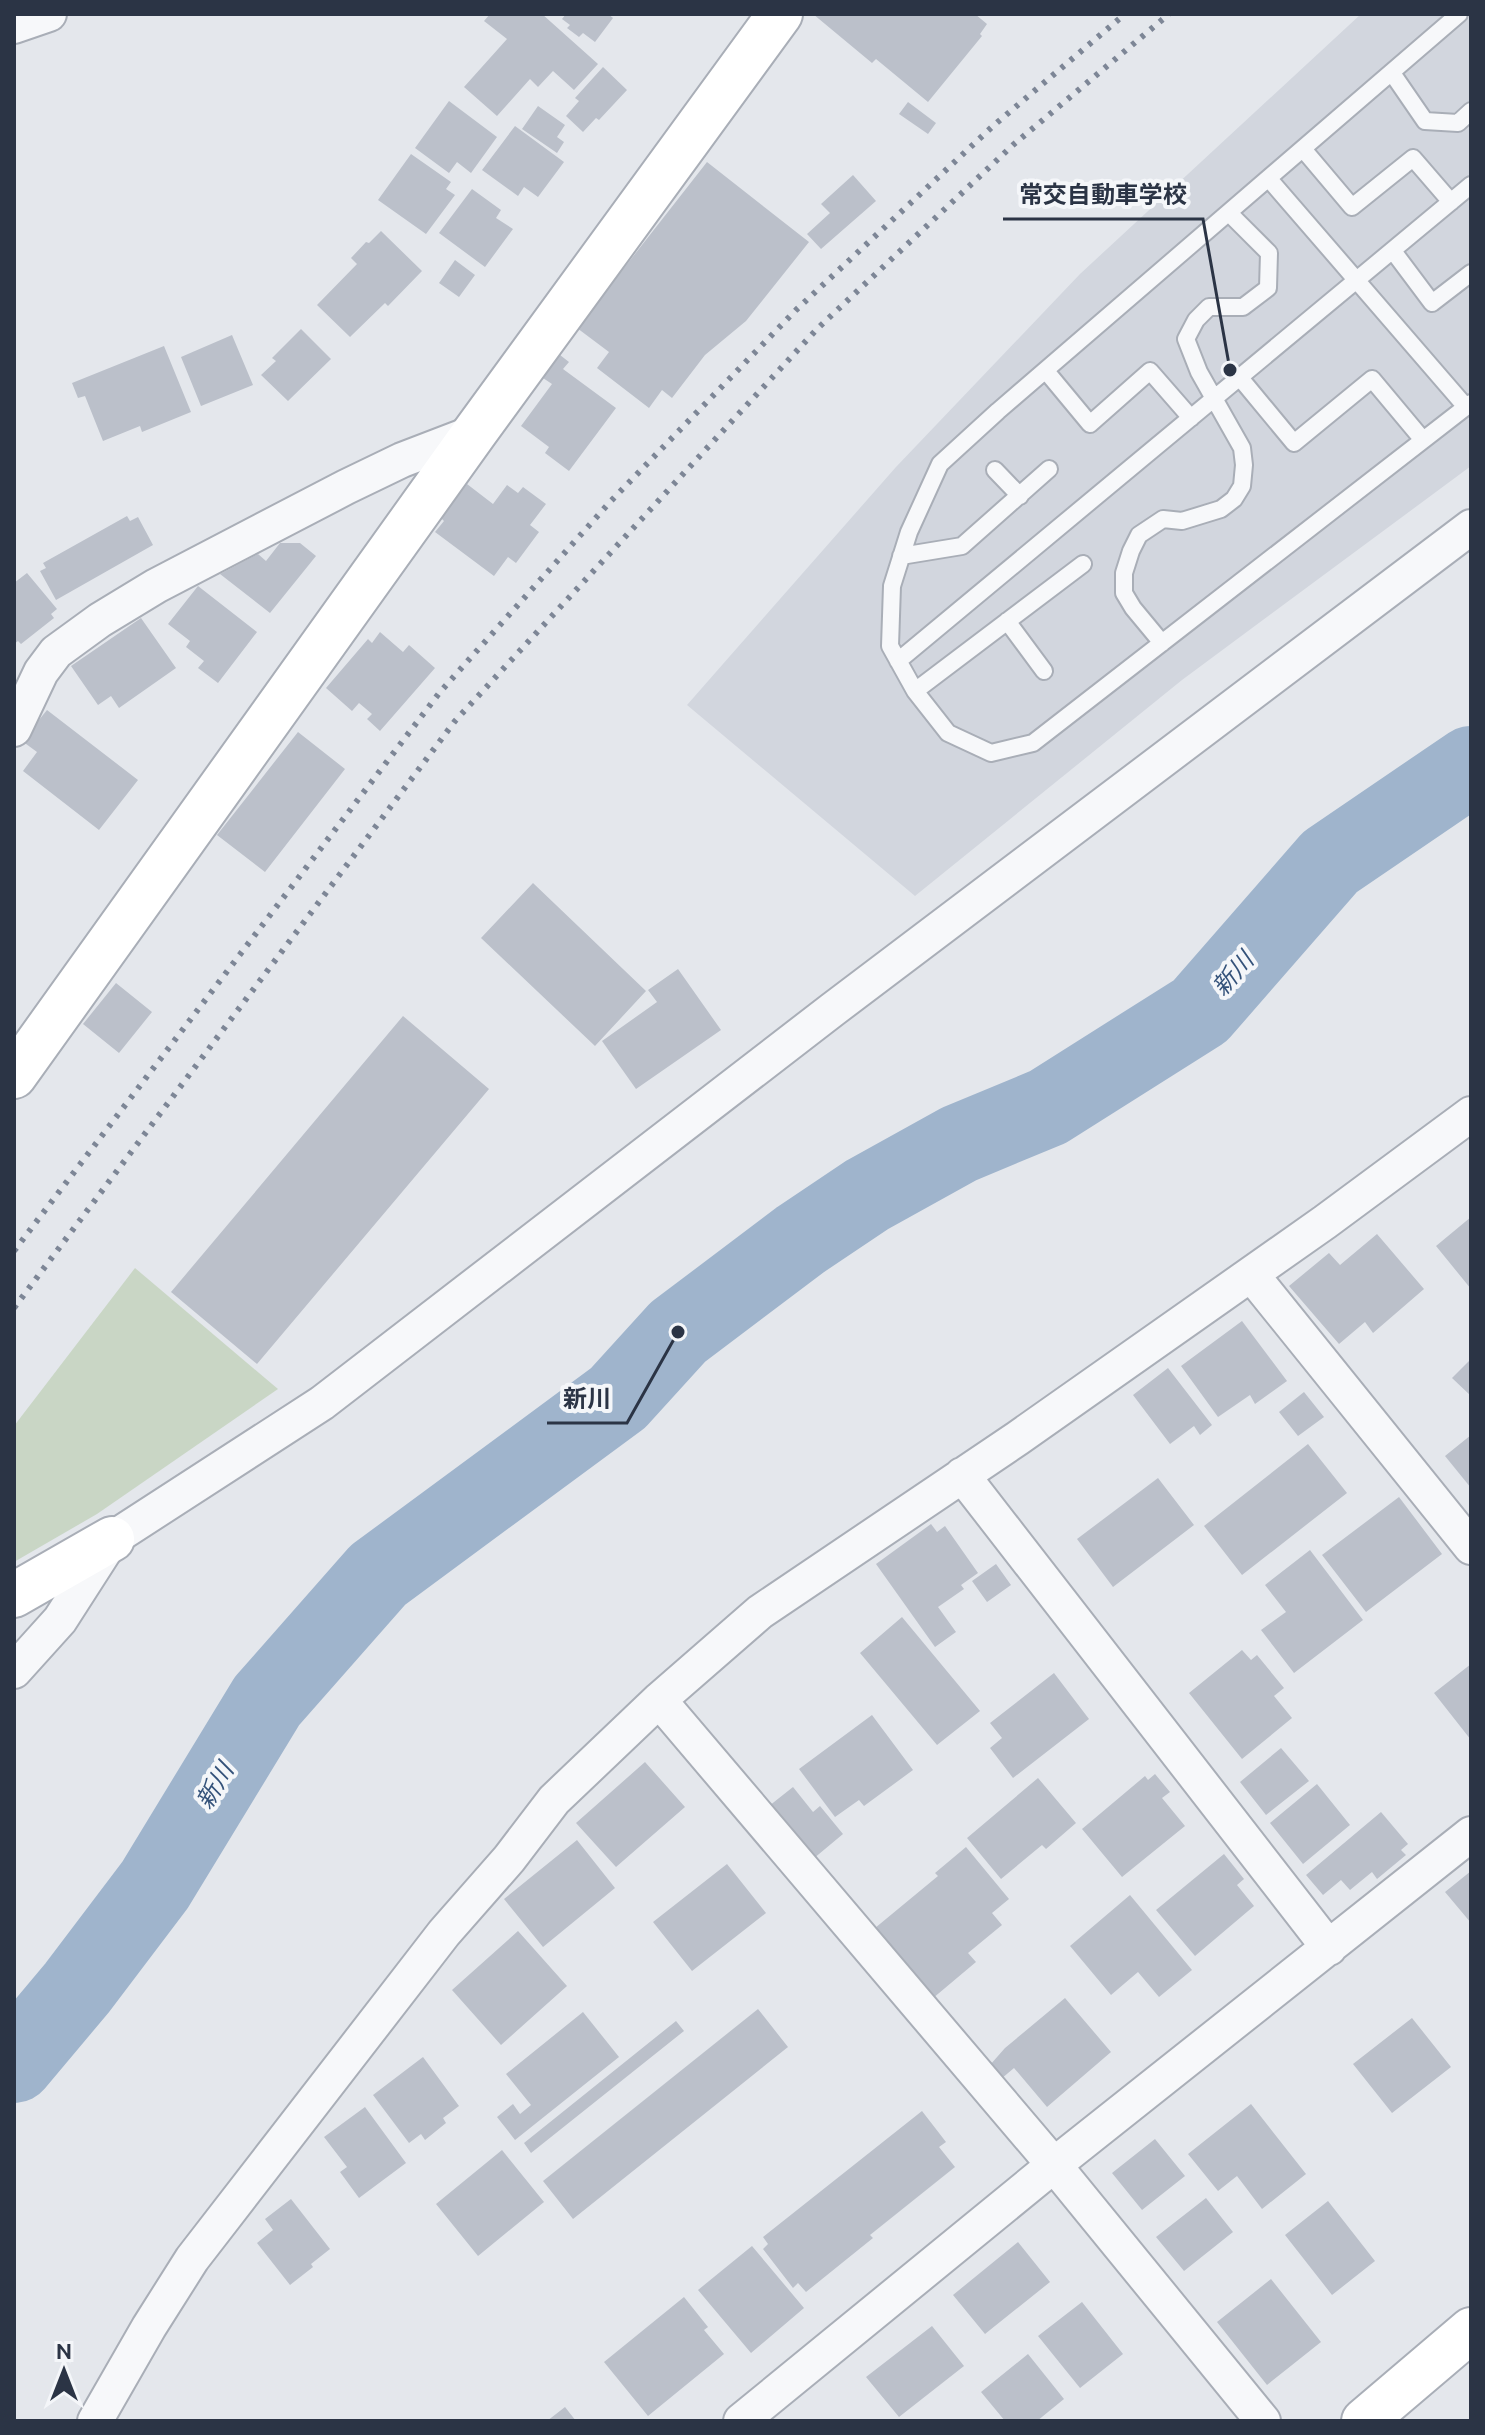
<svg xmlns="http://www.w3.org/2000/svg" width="1485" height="2435" font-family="Ubuntu,'Noto Sans JP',sans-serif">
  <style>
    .built { fill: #d2d6de }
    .green { fill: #c9d6c5 }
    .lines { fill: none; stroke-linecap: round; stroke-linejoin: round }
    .river { stroke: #9fb4cc; stroke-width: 80 }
    .building { fill: #bbc0ca }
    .lane-casing { stroke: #a9aeb7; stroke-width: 20 }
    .street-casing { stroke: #a9aeb7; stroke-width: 38 }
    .secondary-casing { stroke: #a9aeb7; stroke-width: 48 }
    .lane { stroke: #f7f8fa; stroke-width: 16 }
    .street { stroke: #f7f8fa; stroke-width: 34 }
    .secondary { stroke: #fff; stroke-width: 44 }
    .rail { stroke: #7d8696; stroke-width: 6; stroke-dasharray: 4 8; stroke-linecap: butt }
    .labels { text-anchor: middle; stroke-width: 8; stroke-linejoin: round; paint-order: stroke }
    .water-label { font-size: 24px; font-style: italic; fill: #34527a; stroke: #f4f6f9 }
    .leader { fill: none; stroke: #2b3445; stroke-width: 3 }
    .callout-dot { fill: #2b3445; stroke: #f4f6f9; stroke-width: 3 }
    .callout-label { font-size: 24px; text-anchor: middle; font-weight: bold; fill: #2b3445; stroke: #f4f6f9; stroke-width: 8; stroke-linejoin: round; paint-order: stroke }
  </style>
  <rect width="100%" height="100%" fill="#e4e7ec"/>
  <path class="built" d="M1361,14H1471V466L1182,680L915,896L687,705L896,467L1080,274Z"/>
  <path class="green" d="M135,1268L278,1389L97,1514L14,1562V1426Z"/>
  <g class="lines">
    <path class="river" d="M14,2063L77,1988L155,1885L267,1701L378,1575L618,1398L678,1332L800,1240L867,1195L959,1144L1048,1107L1200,1011L1330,862L1471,766"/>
  </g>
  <path class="building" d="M490,14H542L598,64L574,90L553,71L538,87L530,79L497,116L464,87L507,39L484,21Z
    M566,14H608L613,18L595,42L583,33L579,37L567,28L570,25L562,19Z
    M813,14H975L987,24L980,34L982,36L928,102L876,59L872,63Z
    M603,67L627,90L599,120L596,118L583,132L566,116L579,101L575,98Z
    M449,101L497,137L471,173L457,162L449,173L415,148Z
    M908,102L936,123L928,134L899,114Z
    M538,106L565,125L557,137L564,142L557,153L522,129Z
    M515,126L564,162L538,197L524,187L518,196L482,170Z
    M411,154L451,182L446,189L455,195L426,234L378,200Z
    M707,162L809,242L746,321L705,355L672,398L662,390L649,408L597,368L609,352L577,328Z
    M853,175L876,201L821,249L807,234L830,213L821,204Z
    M472,189L501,210L496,218L513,229L485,267L439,233Z
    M381,231L422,271L388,306L385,303L350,337L317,305L357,264L351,258L366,242L369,243Z
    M455,260L475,275L459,297L439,283Z
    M301,329L331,359L288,401L261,375L276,361L272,358Z
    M232,335L253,385L201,406L181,357Z
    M164,346L191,412L142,432L140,426L103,441L85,396L78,398L72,383Z
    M560,355L569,362L563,369L616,408L569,471L545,453L549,447L521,426L552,384L543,378Z
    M467,484L493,504L507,485L518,493L523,487L546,504L530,525L539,532L516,563L508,557L494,576L435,532L444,521L441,518Z
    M127,516L130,521L138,517L153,545L56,600L40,571L46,568L43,563Z
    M280,543H300L316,556L270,613L220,574L258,554L266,561Z
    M27,573L57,609L51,614L54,618L21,644L18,641L14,644V583Z
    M198,586L257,632L218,683L198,668L204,661L186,647L190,641L168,624Z
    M141,618L176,668L119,708L111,696L98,705L71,666Z
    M380,632L403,652L409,645L435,668L380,731L367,719L372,714L359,703L352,711L326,688L368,639L372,643Z
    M47,710L138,780L99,830L23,771L37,752L22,741Z
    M298,732L345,769L265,872L217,835Z
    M533,883L646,991L595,1046L481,938Z
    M678,969L721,1030L636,1089L602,1041L657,1002L648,990Z
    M116,983L152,1012L119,1053L83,1024Z
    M403,1016L489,1089L257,1364L171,1292Z
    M1471,1217V1289L1436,1246Z
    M1377,1234L1424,1289L1373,1333L1365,1322L1339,1344L1289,1286L1329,1253L1340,1265Z
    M1242,1321L1287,1381L1255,1404L1250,1395L1218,1417L1181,1366Z
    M1471,1359V1396L1452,1378Z
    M1168,1368L1212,1425L1200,1435L1194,1426L1170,1444L1133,1395Z
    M1304,1392L1324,1417L1298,1436L1279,1412Z
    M1471,1435V1488L1445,1456Z
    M1308,1444L1347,1493L1242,1575L1204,1526Z
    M1158,1478L1194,1525L1113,1587L1077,1539Z
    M1399,1497L1442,1554L1366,1612L1322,1555Z
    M931,1524L937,1532L945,1526L978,1573L961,1585L964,1589L938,1607L956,1632L935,1647L876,1564Z
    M1310,1550L1363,1620L1294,1673L1261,1630L1286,1612L1265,1585Z
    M996,1564L1011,1585L987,1602L972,1581Z
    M902,1617L980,1711L937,1745L860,1653Z
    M1242,1650L1251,1660L1257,1655L1284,1688L1274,1696L1292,1718L1242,1759L1189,1693Z
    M1471,1664V1740L1434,1693Z
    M1054,1673L1089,1719L1013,1778L990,1748L1002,1738L990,1723Z
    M872,1715L913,1770L864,1806L859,1800L835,1817L799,1769Z
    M1281,1748L1309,1781L1266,1815L1240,1782Z
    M645,1762L685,1807L616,1867L576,1823Z
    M1155,1774L1170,1792L1162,1798L1185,1826L1122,1877L1082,1829L1145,1776L1148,1780Z
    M1038,1778L1076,1823L1046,1849L1042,1845L1001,1879L967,1838Z
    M1317,1784L1350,1825L1303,1864L1270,1823Z
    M793,1787L813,1812L820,1806L843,1834L813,1859L769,1806Z
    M1381,1812L1408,1844L1401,1850L1406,1855L1377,1879L1372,1872L1350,1890L1341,1880L1323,1895L1306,1875Z
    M577,1840L615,1888L543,1947L504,1899Z
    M966,1847L1009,1899L992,1913L1002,1925L968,1953L976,1962L926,2004L869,1933L938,1876L935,1873Z
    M1224,1854L1244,1879L1237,1885L1254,1906L1195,1956L1156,1910Z
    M727,1864L766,1913L692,1971L653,1922Z
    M1471,1871V1923L1445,1892Z
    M1130,1895L1192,1970L1159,1997L1138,1972L1111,1995L1070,1946Z
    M518,1931L567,1986L501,2045L452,1990Z
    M1065,1998L1111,2052L1047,2107L1014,2068L1001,2079L990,2065L1005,2048Z
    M758,2009L788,2047L573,2219L543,2181Z
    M583,2012L619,2057L515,2140L497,2117L513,2104L520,2114L531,2105L506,2074Z
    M1412,2018L1451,2067L1392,2113L1353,2064Z
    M676,2021L684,2031L531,2153L524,2143Z
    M423,2057L459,2106L443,2118L446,2123L425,2140L421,2134L409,2143L373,2095Z
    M1251,2104L1306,2174L1262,2209L1237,2176L1218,2191L1188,2154Z
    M365,2107L406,2163L359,2198L340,2172L347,2167L324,2137Z
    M922,2111L946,2142L939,2147L955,2167L870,2235L873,2238L806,2292L798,2283L793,2288L763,2249L768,2244L763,2237Z
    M1155,2139L1185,2176L1142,2210L1112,2173Z
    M502,2150L544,2202L478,2256L436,2204Z
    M1206,2198L1233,2232L1184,2271L1156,2237Z
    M291,2199L330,2249L311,2264L313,2267L290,2285L257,2243L273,2230L265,2219Z
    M1328,2201L1375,2261L1332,2295L1285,2235Z
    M1018,2242L1050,2282L985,2334L953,2295Z
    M752,2246L804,2308L751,2353L698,2290Z
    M1271,2279L1321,2342L1267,2385L1217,2322Z
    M684,2297L708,2327L704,2330L724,2354L648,2416L604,2362Z
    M1082,2302L1123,2354L1080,2388L1038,2336Z
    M932,2326L964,2366L899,2417L866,2377Z
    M1028,2354L1064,2399L1037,2421H1005L981,2392Z
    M565,2407L576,2421H547Z"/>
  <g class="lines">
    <defs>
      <path id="lane" d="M1459,14L998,411L940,464L909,532L892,586L890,646L915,691L948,733L991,753L1033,743L1471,403
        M1392,73L1425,121L1458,123L1471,111
        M1303,149L1352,207L1413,158L1451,202
        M1269,179L1466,407
        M1393,251L1432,303L1471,273
        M1046,371L1090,424L1150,371L1191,418
        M1241,379L1294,443L1372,379L1423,440
        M995,470L1020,496
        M901,556L962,546L1049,469
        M1007,621L1044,671
        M1162,643L1133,608L1124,593V573L1131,551L1139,535L1163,519L1182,521L1221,509L1234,499L1242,486L1244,465L1242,448L1199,372L1186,339L1196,320L1209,307H1243L1268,288L1269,253L1229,213
        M898,661L1471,185
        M915,691L1083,564"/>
      <path id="street" d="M14,26L49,14
        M14,729L41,672L56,652L100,620L156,586L346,487L402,460L475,432
        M1251,1274L1471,1547
        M962,1475L1329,1948
        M14,1671L60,1620L112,1539L322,1403L832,1010L1471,527
        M659,1700L1054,2165L1263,2421
        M95,2421L149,2327L192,2259L444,1933L509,1859L554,1800L659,1700L760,1612L1018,1438L1325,1222L1471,1114
        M741,2421L1054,2165L1471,1834"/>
      <path id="secondary" d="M14,1076L475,432L780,14
        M14,1595L112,1539
        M1364,2421L1471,2330"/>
    </defs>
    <use href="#lane" class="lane-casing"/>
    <use href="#street" class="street-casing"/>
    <use href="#secondary" class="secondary-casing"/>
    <use href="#lane" class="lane"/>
    <use href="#street" class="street"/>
    <use href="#secondary" class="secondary"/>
    <path class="rail" d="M14,1251L440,692L610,502L796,310L993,126L1125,14
      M14,1308L455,721L817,329L1013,145L1169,14"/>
  </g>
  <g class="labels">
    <g class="water-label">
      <text transform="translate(1233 974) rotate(-49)" y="8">新川</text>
      <text transform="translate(215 1786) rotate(-59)" y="8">新川</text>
    </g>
  </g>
  <path class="leader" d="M1230 370L1203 219H1003M678 1332L627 1423H547"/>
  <g class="callout-dot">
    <circle cx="1230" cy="370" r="8"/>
    <circle cx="678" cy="1332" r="8"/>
  </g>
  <g class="callout-label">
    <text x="1103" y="203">常交自動車学校</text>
    <text x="587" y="1407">新川</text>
  </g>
  <rect width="1485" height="2435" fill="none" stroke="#2b3445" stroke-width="32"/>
  <g transform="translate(64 2371)" stroke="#f4f6f9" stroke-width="6" paint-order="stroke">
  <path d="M0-6L14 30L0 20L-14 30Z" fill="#2b3445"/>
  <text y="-12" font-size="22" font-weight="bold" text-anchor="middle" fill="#2b3445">N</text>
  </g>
</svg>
